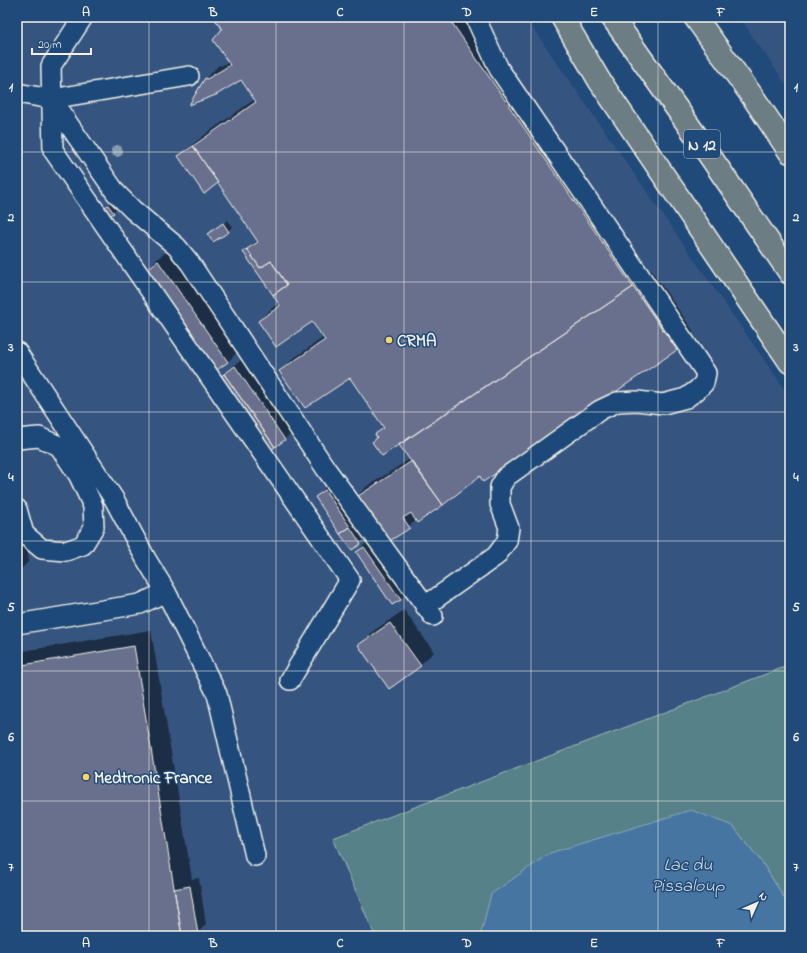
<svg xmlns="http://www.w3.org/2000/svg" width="807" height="953" font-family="'Indie Flower',sans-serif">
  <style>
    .built { fill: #355580 }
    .green { fill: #578188; stroke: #a6b9b8 }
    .water { fill: #4675a2; stroke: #8ca7be }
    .shadow { fill: #0007 }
    .building { fill: #686f8d; stroke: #f4f1e8 }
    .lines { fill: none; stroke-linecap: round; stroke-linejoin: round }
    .minor-casing { stroke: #f4f1e8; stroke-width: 22 }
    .highway-casing { stroke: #f4f1e8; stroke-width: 25 }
    .minor { stroke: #1f4a7a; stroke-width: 19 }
    .highway { stroke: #6d7d84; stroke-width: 22 }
    .tree { fill: #879caf }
    .grid { fill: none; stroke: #f4f1e8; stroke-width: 1; stroke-opacity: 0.55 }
    .poi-dot { fill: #ffd166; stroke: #1f4a7a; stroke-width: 1.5 }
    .labels { text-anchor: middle; stroke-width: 3; stroke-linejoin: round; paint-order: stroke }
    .shield { fill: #1f4a7a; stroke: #b4bfc7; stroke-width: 1 }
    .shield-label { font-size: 16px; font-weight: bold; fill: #f4f1e8 }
    .poi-label { font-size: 17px; font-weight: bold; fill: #f4f1e8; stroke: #1f4a7a; text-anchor: start }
    .water-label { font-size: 18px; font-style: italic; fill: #dadede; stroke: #1f4a7a }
    .neatline { fill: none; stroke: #f4f1e8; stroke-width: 1.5 }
    .grid-label { font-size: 13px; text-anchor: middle; font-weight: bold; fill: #f4f1e8 }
  </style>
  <rect width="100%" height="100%" fill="#1f4a7a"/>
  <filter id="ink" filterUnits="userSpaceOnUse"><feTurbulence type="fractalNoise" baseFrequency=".025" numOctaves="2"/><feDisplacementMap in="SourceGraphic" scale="8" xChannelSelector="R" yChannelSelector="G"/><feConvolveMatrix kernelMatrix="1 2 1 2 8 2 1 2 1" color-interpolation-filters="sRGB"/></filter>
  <g filter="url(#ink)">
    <path class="built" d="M17,17H525L790,397V665L333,838L375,936H17Z
      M739,17H790V90Z"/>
    <path class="green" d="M790,665V907L763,864L733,826L481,933L482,936H375L333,838Z"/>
    <path class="water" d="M691,810L733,826L763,864L790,907V936H482L481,933L491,894L550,853Z"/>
    <path class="shadow" d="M216,17H470L646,274L651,270L694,332L677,350L483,481L480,475L385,543L353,500L366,487L410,459L400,445L403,442L378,437L376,435L384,427L351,376L280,371L294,358L324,337L313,321H259L272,308L279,303L244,252L258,240L218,182L204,192L179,156L188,148L207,133L255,99L241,78L191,103L206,78L219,65L221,66L229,61L223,30Z
      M113,202L117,208L113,212L106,206Z
      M228,220L232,227L228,231L209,234Z
      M172,248L241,348L228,362L214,371L145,271L158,258Z
      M244,358L294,431L285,439L269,450L219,379L228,370Z
      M334,482L354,522L365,539L352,549L316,497L325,488Z
      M17,487L29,561L17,573Z
      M373,538L410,591L401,599L392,604L357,552L366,543Z
      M404,610L434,652L420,665L359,646L372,632Z
      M151,630L192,879L199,878L206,924L198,933L179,936H17V652Z"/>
    <path class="building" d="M215,17H448L633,287L382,456L372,442L377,438L375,434L384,428L350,378L305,408L279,371L325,340L312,322L276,347L258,321L280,306L273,295L287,285L271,261L260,268L247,249L258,242L193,146L256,102L241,80L216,95L189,105L205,78L207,79L230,65L213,40L222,29L214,18Z
      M193,146L218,183L204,194L178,156Z
      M108,205L114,213L106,218L101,210Z
      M223,223L229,232L213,242L207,234Z
      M247,249L260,268L271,261L287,285L273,295L243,252Z
      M158,261L228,362L214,372L144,271Z
      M633,287L677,350L483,482L480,476L443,505L399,445Z
      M235,366L285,440L275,447L224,374Z
      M224,374L275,447L269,452L218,378Z
      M412,461L443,505L417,523L411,513L403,518L410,528L385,544L352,500Z
      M325,490L350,527L340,534L315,497Z
      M350,527L361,544L352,550L340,534Z
      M364,547L401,600L392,605L356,552Z
      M390,623L421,666L389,689L358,645Z
      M134,646L182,936H17V666Z
      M190,886L198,934L182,936L174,889Z"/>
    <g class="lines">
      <defs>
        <path id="minor" d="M83,17L51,66L53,150L350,580L290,680
          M17,93L51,99L189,76
          M51,99L116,193L133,210L177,247L190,263L326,469L433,616
          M17,352L114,499L146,559L166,592L217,694L255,856
          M17,439L39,437L59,446L79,476L93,506L94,527L83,545L66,551L42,549L24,534L17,509
          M425,606L496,556L507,541L509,528L500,504V487L506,477L600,410L617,402L637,401L663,404L686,398L697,390L704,383L706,373L499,69L475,17
          M17,624L140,604L166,592"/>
        <path id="highway" d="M562,17L599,80L790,362
          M612,17L699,140L790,273
          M695,17L755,100L790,152"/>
      </defs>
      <use href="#minor" class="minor-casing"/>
      <use href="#highway" class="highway-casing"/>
      <use href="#minor" class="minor"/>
      <use href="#highway" class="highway"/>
    </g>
    <circle class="tree" cx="117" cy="151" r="6"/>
  </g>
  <path class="grid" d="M149,17V936M276,17V936M404,17V936M531,17V936M658,17V936M17,152H790M17,282H790M17,412H790M17,541H790M17,671H790M17,801H790"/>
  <g class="poi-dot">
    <circle cx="389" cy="340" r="4"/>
    <circle cx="86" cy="777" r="4"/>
  </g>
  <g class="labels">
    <rect class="shield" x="684" y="130" width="36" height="28" rx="3"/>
    <g class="shield-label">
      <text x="702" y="150">N 12</text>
    </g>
    <g class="poi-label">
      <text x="397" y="346">CRMA</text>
      <text x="94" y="783">Medtronic France</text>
    </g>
    <g class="water-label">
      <text x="688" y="870">Lac du<tspan x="688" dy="21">Pissaloup</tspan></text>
    </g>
  </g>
  <rect width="807" height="953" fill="none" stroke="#1f4a7a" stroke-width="44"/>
  <g transform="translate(757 903) rotate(45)" stroke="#1f4a7a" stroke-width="3" paint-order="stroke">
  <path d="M0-3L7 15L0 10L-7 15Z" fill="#f4f1e8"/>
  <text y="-6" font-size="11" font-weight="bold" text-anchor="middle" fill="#f4f1e8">N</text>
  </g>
  <path d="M32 48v6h59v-6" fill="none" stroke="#f4f1e8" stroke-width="2"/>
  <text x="38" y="48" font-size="12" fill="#f4f1e8" stroke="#1f4a7a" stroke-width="3" paint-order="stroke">20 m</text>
  <rect x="22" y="22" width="763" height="909" class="neatline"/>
  <g class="grid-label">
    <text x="86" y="16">A</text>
    <text x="213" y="16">B</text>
    <text x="340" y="16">C</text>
    <text x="467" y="16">D</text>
    <text x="594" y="16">E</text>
    <text x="721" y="16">F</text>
    <text x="11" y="91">1</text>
    <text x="796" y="91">1</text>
    <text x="11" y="221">2</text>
    <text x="796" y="221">2</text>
    <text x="11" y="351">3</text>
    <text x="796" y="351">3</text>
    <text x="11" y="481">4</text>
    <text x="796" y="481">4</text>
    <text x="11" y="611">5</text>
    <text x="796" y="611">5</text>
    <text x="11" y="741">6</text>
    <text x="796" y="741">6</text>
    <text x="11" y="871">7</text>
    <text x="796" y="871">7</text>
    <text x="86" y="947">A</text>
    <text x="213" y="947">B</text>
    <text x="340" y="947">C</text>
    <text x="467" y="947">D</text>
    <text x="594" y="947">E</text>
    <text x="721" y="947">F</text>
  </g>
</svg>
